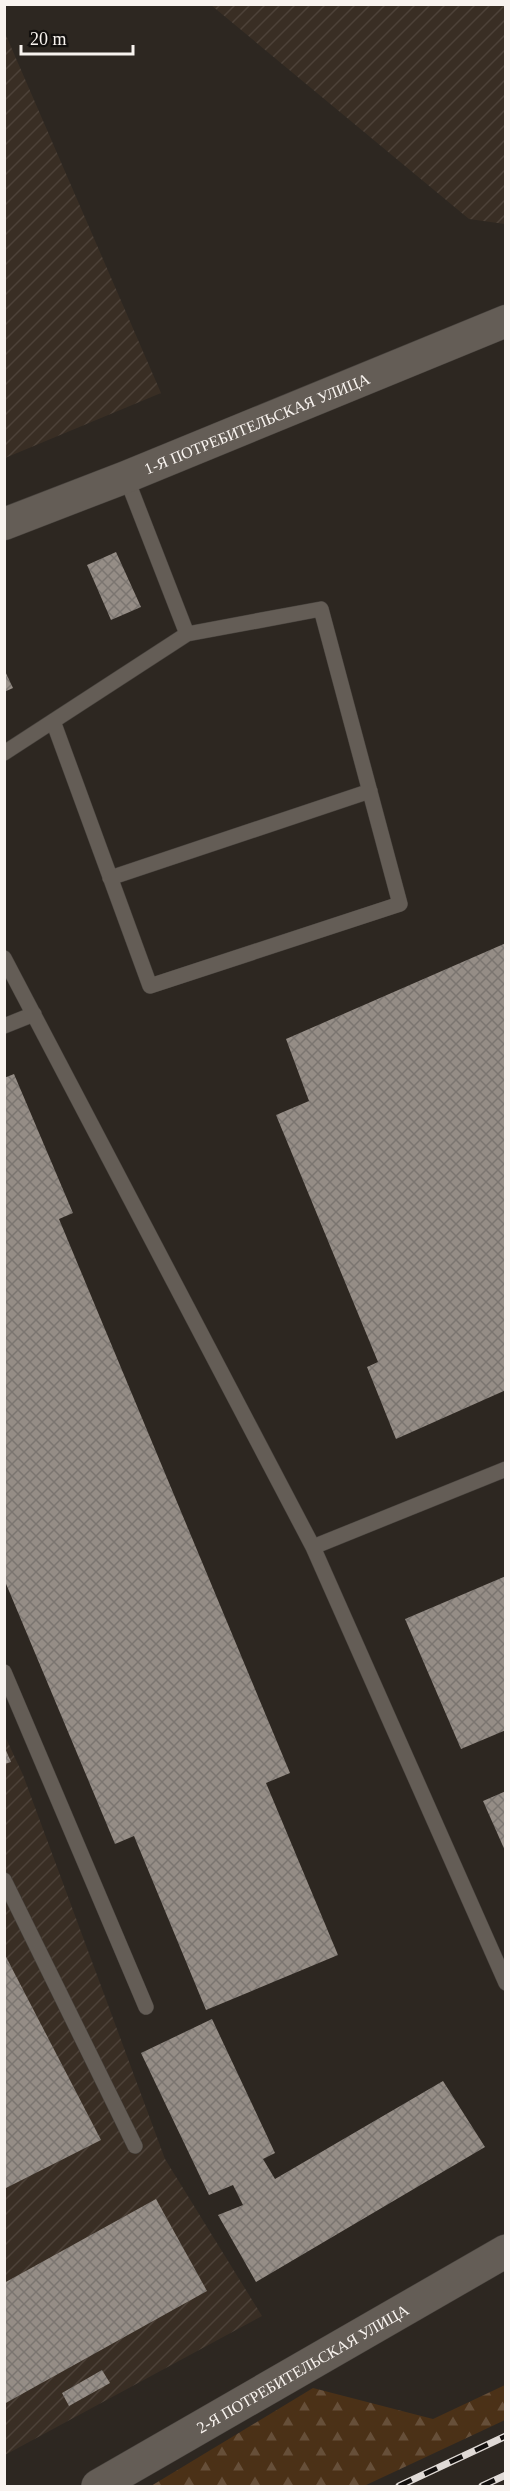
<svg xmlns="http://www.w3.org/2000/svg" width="510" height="2491" font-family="'Times New Roman',serif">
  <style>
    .industrial { fill: url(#industrial-furrows) }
    .forest { fill: url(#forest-firs) }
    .building { fill: url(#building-cross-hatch) }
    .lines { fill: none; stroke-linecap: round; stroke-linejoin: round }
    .service-casing { stroke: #47423d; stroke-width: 16 }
    .minor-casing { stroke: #47423d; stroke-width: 33 }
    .tertiary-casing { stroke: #47423d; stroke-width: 34 }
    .service { stroke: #645d56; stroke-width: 15 }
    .minor { stroke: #645d56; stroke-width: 32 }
    .tertiary { stroke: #645d56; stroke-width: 33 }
    .rail-casing { stroke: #e0dad6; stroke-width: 7 }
    .rail { stroke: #13100e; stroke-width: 4.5; stroke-dasharray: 14; stroke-linecap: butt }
    .labels { text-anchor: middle; stroke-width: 6; stroke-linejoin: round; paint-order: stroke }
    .street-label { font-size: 16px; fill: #f8f3ef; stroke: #13100e }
  </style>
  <defs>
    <pattern id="industrial-furrows" width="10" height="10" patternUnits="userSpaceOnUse" patternTransform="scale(1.5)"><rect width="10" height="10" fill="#392e24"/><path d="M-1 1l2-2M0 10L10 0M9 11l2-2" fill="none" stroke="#4d4239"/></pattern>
    <pattern id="forest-firs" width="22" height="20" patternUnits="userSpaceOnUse" patternTransform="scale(1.5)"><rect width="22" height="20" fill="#4b3117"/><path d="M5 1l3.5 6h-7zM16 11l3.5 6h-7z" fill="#664f39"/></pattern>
    <pattern id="building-cross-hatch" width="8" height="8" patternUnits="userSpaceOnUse" patternTransform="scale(1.5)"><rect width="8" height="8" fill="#958d86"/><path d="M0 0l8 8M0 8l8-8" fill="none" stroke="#7b7570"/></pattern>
  </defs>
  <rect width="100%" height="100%" fill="#2d2721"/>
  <path class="industrial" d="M211,5H505V224L469,219Z
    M5,33L161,393L5,458H4Z
    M4,1734L23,1775L165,2159L262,2316L5,2455Z"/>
  <path class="forest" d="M505,2385V2420L364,2486H151L313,2388L433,2419Z"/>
  <path class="building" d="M116,552L141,607L111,620L87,565Z
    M4,669L13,688L4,692Z
    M506,943V1390L396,1439L367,1367L378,1362L276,1115L309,1101L286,1039Z
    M14,1074L73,1213L59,1219L290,1773L266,1783L338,1955L206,2010L134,1836L115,1844L4,1579V1078Z
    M506,1576V1730L461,1749L405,1619Z
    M4,1746L11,1762L4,1764Z
    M506,1791V1853L483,1801Z
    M4,1953L101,2140L4,2189Z
    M212,2019L275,2153L263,2159L275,2179L443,2081L485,2147L256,2282L218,2215L243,2205L233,2185L209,2195L141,2053Z
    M156,2199L207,2291L4,2404V2283Z
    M102,2370L110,2383L69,2406L62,2393Z"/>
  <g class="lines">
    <defs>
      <path id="service" d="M53,721L150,986L400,904L321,609L187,634
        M4,753L187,634L126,477
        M110,878L370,791
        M4,958L313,1547L506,1983
        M4,1026L34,1014
        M313,1547L506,1469
        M4,1672L146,2007
        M4,1880L135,2146"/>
      <g id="minor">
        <path id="s1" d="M4,524L126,477L506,321"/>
      </g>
      <g id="tertiary">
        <path id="s2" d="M98,2486L506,2251"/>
      </g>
    </defs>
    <use href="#service" class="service-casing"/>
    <use href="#minor" class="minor-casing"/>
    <use href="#tertiary" class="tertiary-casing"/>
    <use href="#service" class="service"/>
    <use href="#minor" class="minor"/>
    <use href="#tertiary" class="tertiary"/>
    <defs>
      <path id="rail" d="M399,2486L506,2436
        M482,2486L506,2475"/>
    </defs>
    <use href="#rail" class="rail-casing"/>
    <use href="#rail" class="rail"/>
  </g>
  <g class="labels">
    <g class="street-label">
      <text dy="6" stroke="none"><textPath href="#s1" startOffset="272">1-Я ПОТРЕБИТЕЛЬСКАЯ УЛИЦА</textPath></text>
      <text dy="6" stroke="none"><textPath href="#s2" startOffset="236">2-Я ПОТРЕБИТЕЛЬСКАЯ УЛИЦА</textPath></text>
    </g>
  </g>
  <rect width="510" height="2491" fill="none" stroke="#f8f3ef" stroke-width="12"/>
  <path d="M21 45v9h112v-9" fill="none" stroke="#f8f3ef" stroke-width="3"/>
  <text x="30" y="45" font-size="18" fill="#f8f3ef" stroke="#13100e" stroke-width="4.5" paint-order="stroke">20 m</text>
</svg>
